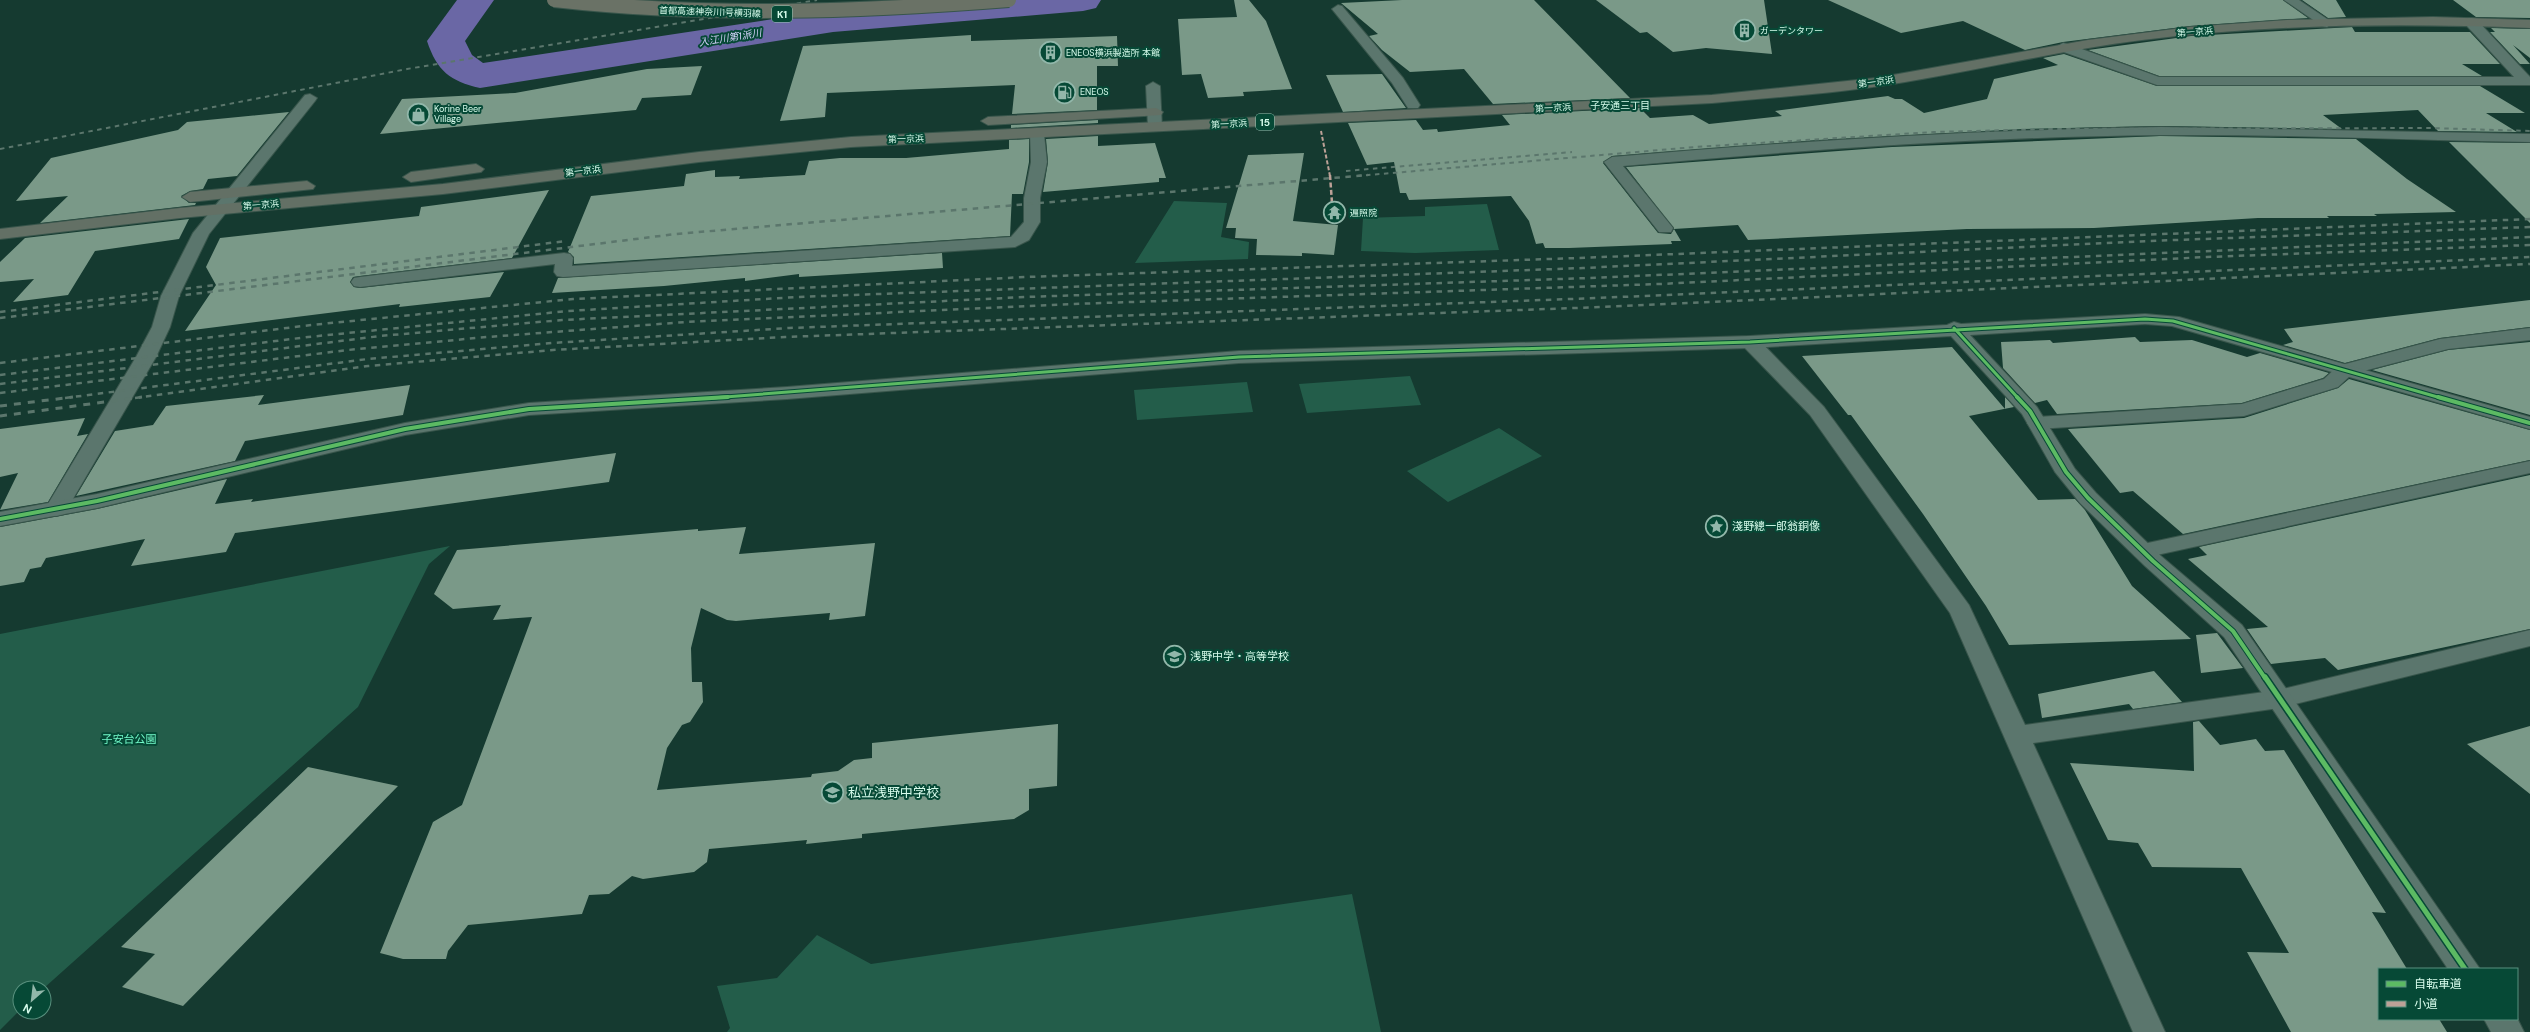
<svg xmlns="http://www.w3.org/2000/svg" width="2530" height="1032" font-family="'DM Sans','Noto Sans JP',sans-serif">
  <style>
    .green { fill: #235d4a }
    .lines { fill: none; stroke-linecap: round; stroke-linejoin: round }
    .river { fill: #6a67a5; fill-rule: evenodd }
    .building { fill: #7a9988 }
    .minor-casing { stroke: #38554b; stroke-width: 2 }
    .tertiary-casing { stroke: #38554b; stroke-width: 2 }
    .trunk-casing { stroke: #38554b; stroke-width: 2 }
    .minor { fill: #5b766d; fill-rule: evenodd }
    .tertiary { fill: #5b766d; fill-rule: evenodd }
    .trunk { fill: #637065; fill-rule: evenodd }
    .rail-far2 { stroke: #5b766c; stroke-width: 2; stroke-dasharray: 4.5 4.5; stroke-linecap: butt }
    .rail-far1 { stroke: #5b766c; stroke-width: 2.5; stroke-dasharray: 5.5 5.5; stroke-linecap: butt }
    .rail { stroke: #5b766c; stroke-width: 3; stroke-dasharray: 7 7; stroke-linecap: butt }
    .motorway-bridge-casing { stroke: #38554b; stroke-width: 16; stroke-linecap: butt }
    .motorway-bridge { stroke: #6a7266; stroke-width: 14 }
    .quiet-far1 { stroke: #bda197; stroke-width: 2; stroke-dasharray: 4 2; stroke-linecap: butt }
    .quiet { stroke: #bda197; stroke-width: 2.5; stroke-dasharray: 5 2.5; stroke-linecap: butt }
    .cycleway-far2-casing { stroke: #064936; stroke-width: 5 }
    .cycleway-far1-casing { stroke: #064936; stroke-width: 6 }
    .cycleway-casing { stroke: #064936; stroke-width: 8 }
    .cycleway-far2 { stroke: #5cba63; stroke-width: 3 }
    .cycleway-far1 { stroke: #5cba63; stroke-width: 4 }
    .cycleway { stroke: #5cba63; stroke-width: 5 }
    .labels { text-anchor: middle; stroke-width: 4; stroke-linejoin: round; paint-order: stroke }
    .far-street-label { font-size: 9px; fill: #d6fbeb; stroke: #064936 }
    .far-poi-label { font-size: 9px; fill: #d6fbeb; stroke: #064936; text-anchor: start }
    .shield { fill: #064936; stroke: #98c6b5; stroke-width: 1 }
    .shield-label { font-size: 10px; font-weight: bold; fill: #d6fbeb }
    .far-water-label { font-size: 10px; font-style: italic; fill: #d4d2fa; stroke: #064936 }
    .far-neighbourhood-label { font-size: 10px; fill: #d6fbeb; stroke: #064936 }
    .poi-label { font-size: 11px; fill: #d6fbeb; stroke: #064936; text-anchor: start }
    .park-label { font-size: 11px; fill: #73faca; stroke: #064936 }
    .near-poi-label { font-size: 13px; fill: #d6fbeb; stroke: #064936; text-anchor: start }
  </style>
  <rect width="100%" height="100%" fill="#153a30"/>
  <path class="green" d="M1174,201L1227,203L1221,237L1249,242L1248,259L1135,263Z
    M1487,204L1499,250L1415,253L1361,251L1363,218L1425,216V207Z
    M1410,376L1421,405L1307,413L1299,384Z
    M1247,382L1253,412L1137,420L1134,390Z
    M1499,428L1542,456L1448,502L1407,471Z
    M450,546L429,564L358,707L44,988H20V1010L0,1030V634Z
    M1352,894L1381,1032H727L730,1028L717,986L777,978L817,935L871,964Z"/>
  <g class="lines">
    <path class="river" d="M457,0H494L465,41L472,55L483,63L833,10L950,0H1101L1096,8L1083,11L833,32L480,88C450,81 437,71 427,41Z"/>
  </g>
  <path class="building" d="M1234,0H1249L1266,21L1292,89L1243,92L1244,96L1208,98L1201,74L1182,75L1178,19L1237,17Z
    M1402,0H1534L1630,98L1493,104L1464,69L1410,72L1382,50L1369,36L1378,34L1341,3Z
    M1596,0H1764L1772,54L1706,48L1673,52L1647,32L1640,33Z
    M1828,0H2283L2308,18L2190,26L2063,42L2025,50L1963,21L1901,33Z
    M2302,0H2336L2346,17L2328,18Z
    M2453,0H2530V18L2476,17Z
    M2352,27L2355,32H2470L2500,64H2462L2482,76H2159L2088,50L2191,36Z
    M2491,28L2530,29V58L2513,45L2530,64H2520L2490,32H2495Z
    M971,35V41L1117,36L1118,66H1097V110L1012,114L1015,85L827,93L825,117L780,121L803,46Z
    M2064,54L2157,86H2480L2525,113H2486L2517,132L2438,131L2418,110L2323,115L2342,129L2161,126L2023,129L1818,140L1612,156L1603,163L1658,233L1671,234L1674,229L1681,241H1671L1672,244L1569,248H1545L1543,243L1536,244L1529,221L1511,196L1409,200L1406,193H1400L1394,162L1367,165L1348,123L1416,120L1423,130L1437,129L1438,132L1510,125L1502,115L1640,108L1650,118L1693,115L1709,124L1782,116L1775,111L1888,96L1895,99H1902L1924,113L1987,99L1994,79L2058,65L2043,58Z
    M702,66L691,95L642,98L636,110L380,134L402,99L515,93L647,69Z
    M1382,74L1406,108L1343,112L1326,75Z
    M289,112L237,176L208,179L203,189L190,191L181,196L189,203H196L195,205L40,223L68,196L16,201L51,158L178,130L187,122Z
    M1098,120V123L1011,128V125Z
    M1098,136V146L1155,143L1166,178H1159V182L1043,192L1048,162L1046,139Z
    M2160,136L2356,139L2407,179L2456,212L2374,214L2377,216H2327L2329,218H2258L2094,228L1967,229L1748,240L1738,225L1674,229L1626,167L1892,147Z
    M1029,139V162L1023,194H1012L1010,236L574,264V257L568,252L591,196L684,186L686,174L715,170V177L740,176L739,179L805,175L809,161L840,158H906L1009,149V140Z
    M2449,142L2530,143V223Z
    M1304,153L1293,221L1338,225L1334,255L1302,253V256L1256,255L1257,239L1235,238L1236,228H1226L1248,155Z
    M549,190L512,258L360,276L353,277L350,282L354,287L360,288L504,272L490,297L399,307L400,304L185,331L216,285L206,267L220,238L419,216L421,207Z
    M189,219L179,239L95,251L68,295L13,302L34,279L0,282V262L25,238Z
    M942,253L943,268L799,277V274L745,281V278L664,286L552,293L558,278Z
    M2530,300V327L2440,338L2345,363L2283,345L2293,342L2284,329Z
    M2135,337L2140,342L2192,340L2247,357L2260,353L2329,373L2323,378L2242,403L2057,414L2047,400L2035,403L2003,368L2001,342L2050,340L2053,343Z
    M2530,342V415L2372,370L2448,350Z
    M1952,347L2005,409V397L2014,407L1969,416L2038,500L2075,499L2085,510L2132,586L2191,639L2009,645L1986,606L1923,514L1851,415H1848L1802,356Z
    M2349,379L2530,430V460L2183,534L2133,491L2120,493L2068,429L2244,418L2338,388Z
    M410,385L403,415L245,441L235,461L76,496L115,431L153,425L166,406L264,395L258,405Z
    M85,418L77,436L88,434L48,502L0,510L18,473L0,477V429Z
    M616,453L609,482L235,533L226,552L131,566L145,539L46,558L41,567L30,569L24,582L0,586V527L97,509L227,479L215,504L253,499L251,502Z
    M2530,475V629L2338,670L2325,658L2271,664L2247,629L2268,627L2188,559L2207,555L2199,547Z
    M746,527L739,554L875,543L865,616L829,620L830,613L736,621L727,620L701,608L691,648L692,682H702L703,702L690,722L682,725L667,748L657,790L811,777L812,774L838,771L854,760L872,758V743L1058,724L1057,786L1029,789V810L1014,819L862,834V838L806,844L807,840L709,849L707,862L694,872L643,879L632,876L609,894L589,895L582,914L468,925L448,951L446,959H403L380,953L433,822L462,805L532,617L493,620L501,605L453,609L434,594L457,550L698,529V531Z
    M2217,633L2243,668L2201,673L2196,635Z
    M2154,671L2182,702L2133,709L2129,704L2042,718L2038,694Z
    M2199,721L2220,745L2256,739L2265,751L2284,750L2386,913L2372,912L2407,969H2379V1019H2439L2447,1032H2291L2247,952L2289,953L2241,868L2152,867L2138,843L2108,840L2070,763L2194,771L2193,722Z
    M2530,726V794L2467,744Z
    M308,767L398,786L183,1006L122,987L155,954L121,947Z"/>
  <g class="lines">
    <defs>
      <path id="minor" d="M1338,5L1342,6L1403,78L1420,105L1418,108H1408L1392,83L1332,9Z
        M2471,18L2476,19L2530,77V85H2157L2058,50L2056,47L2063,43L2068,44L2159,77H2514L2466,25L2465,22L2466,19Z
        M1153,82L1160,86L1162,127L1155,131L1148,127L1146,86Z
        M310,94L317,98L315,101L209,234L179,296L170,327L156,357L67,509L64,514L56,516L48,514L45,509L136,357L152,327L161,296L193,233L305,95Z
        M2161,127L2530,134V142C2407,140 2284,134 2160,135C1981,137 1802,150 1623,166L1673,228L1671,232H1659L1604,162L1612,157C1795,141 1977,130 2161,127Z
        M1037,130L1044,134L1047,162L1040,198V222L1029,240L1015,247L563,277L557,276L554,272L555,264L360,287L354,286L351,282L354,278L360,277L564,253L570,254L573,258L572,266L1011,237L1024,222V198L1031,162L1030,134Z
        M2530,328V340L2448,349L2352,374L2338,387L2244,416L2037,429L2030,427L2027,423L2030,419L2037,417L2242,404L2324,379L2338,366L2440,339Z
        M1750,336L1757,338L1824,407L1969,605L2025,725L2279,690L2530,630V646L2279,708L2033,743L2165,1032H2133L1950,613L1810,415L1743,346L1741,342L1743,338Z
        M2530,461V473L2143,558L2135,556L2132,551L2135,546L2143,544Z"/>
      <path id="tertiary" d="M2284,0H2299L2333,23L2327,27L2322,26Z
        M2145,314L2179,317L2530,417V429L2172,326L2145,324L1970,335L2037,407L2075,469L2096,493L2161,556L2242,625L2480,969H2448L2224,637L2145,566L2080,503L2055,472L2022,414L1951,336L1750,348L1239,363L787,399L529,415L405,435L97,508L0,526V512L97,494L405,423L529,403L787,387L1239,351L1750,336L1947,325L1954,322L1961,324Z
        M2517,1018L2524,1032H2491L2484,1019Z"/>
      <path id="trunk" d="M2433,17L2530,20V28C2400,23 2271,24 2142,40C2062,50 1984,69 1905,82C1841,93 1776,97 1712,103L851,147L699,162L443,194L180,218L0,239V229L180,208L443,184L699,152L851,137L1712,95L1876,78L2088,40L2190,27L2287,20Z
        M1156,108L1163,112L1161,115L988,125L981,121L988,117Z
        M476,164L484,169L481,172L411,182L403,177L411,172Z
        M307,181L315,186L313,189L190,202L182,197L190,192Z"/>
    </defs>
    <use href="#minor" class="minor-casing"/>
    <use href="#tertiary" class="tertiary-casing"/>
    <use href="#trunk" class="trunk-casing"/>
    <use href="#minor" class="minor"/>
    <use href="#tertiary" class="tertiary"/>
    <use href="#trunk" class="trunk"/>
    <path class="rail-far2" d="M0,149L407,69L817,0
      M1346,171L1572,152
      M1357,176L1695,147L1934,132L2051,129L2431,128L2530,131"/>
    <path class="rail-far1" d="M0,312L566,241
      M0,318L676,234L1368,175
      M0,363L311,325L573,299L1026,277L1579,258L2530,219
      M0,375L308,337L568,311L797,297L1583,268L2148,241L2530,227
      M0,384L380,336L562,320L1025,297L1590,278L2530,237
      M0,393L348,350L487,337L686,322L1072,304L1660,284L2207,257L2530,245
      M65,398L368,359L552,343L789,328L1597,298L2530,257
      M135,398L368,366L553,350L785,337L1602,307L2530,264"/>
    <path class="rail" d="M0,406L73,397
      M0,416L142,397"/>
    <defs>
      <path id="motorway-bridge" d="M554,0C706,17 857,12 1009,0"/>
    </defs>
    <use href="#motorway-bridge" class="motorway-bridge-casing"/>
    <use href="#motorway-bridge" class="motorway-bridge"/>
    <path class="quiet-far1" d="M1321,131L1330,176"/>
    <path class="quiet" d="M1330,175L1333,217"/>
    <defs>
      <path id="cycleway-far2" d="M1954,328L2018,398
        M712,398L1239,357L1750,342L2145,319L2173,321L2441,398"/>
      <path id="cycleway-far1" d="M2017,397L2030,411L2066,472L2088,498L2153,561L2233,631L2265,678
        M2438,397L2530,423
        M0,519L97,501L405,429L529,409L728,397"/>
      <path id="cycleway" d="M2265,677L2465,969"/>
    </defs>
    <use href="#cycleway-far2" class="cycleway-far2-casing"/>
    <use href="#cycleway-far1" class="cycleway-far1-casing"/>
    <use href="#cycleway" class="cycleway-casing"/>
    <use href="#cycleway-far2" class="cycleway-far2"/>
    <use href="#cycleway-far1" class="cycleway-far1"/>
    <use href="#cycleway" class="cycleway"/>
  </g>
  <defs>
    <symbol id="building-ring" viewBox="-11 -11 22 22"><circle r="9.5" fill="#064936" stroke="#92b7aa" stroke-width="1.5"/><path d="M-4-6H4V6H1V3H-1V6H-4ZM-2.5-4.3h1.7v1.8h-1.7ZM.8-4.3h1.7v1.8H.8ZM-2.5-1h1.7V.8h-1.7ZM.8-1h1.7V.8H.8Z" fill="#92b7aa"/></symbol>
    <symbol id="fuel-ring" viewBox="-11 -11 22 22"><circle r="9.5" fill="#064936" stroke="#92b7aa" stroke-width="1.5"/><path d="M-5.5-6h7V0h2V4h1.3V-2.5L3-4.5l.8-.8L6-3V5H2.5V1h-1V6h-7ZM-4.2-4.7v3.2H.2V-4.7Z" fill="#92b7aa"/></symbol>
    <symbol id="shop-ring" viewBox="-11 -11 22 22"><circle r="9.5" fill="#064936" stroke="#92b7aa" stroke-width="1.5"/><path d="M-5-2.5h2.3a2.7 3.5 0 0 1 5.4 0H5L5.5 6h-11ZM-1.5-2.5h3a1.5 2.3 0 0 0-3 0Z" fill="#92b7aa"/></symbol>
    <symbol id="temple-ring" viewBox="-11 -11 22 22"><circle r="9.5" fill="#064936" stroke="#92b7aa" stroke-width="1.5"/><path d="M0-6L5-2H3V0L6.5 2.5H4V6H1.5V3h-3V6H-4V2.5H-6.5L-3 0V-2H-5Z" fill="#92b7aa"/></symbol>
    <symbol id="sight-ring" viewBox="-11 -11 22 22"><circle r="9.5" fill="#064936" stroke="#92b7aa" stroke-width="1.5"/><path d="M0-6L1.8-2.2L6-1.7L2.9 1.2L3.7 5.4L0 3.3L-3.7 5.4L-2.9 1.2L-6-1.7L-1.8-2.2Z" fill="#92b7aa"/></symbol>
    <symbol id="school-ring" viewBox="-11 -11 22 22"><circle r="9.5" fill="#064936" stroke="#92b7aa" stroke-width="1.5"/><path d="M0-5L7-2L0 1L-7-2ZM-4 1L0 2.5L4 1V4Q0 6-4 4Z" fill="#92b7aa"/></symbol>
  </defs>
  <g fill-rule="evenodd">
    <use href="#building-ring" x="1732" y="18" width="25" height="25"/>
    <use href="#building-ring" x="1038" y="40" width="25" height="25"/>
    <use href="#fuel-ring" x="1052" y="80" width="25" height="25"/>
    <use href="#shop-ring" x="406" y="102" width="25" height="25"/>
    <use href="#temple-ring" x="1322" y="200" width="25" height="25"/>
    <use href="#sight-ring" x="1704" y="514" width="25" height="25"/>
    <use href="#school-ring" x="1162" y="644" width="25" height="25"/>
    <use href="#school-ring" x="820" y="780" width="25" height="25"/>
  </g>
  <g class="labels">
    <g class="far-street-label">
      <text transform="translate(710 12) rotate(2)" y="3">首都高速神奈川1号横羽線</text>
      <text transform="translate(2195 32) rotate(-5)" y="3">第一京浜</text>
      <text transform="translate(1876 82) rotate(-8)" y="3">第一京浜</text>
      <text transform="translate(1553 108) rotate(-3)" y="3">第一京浜</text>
      <text transform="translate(1229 124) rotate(-3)" y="3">第一京浜</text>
      <text transform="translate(906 139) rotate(-2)" y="3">第一京浜</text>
      <text transform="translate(583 171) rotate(-7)" y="3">第一京浜</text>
      <text transform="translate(261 205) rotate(-5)" y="3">第一京浜</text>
    </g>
    <g class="far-poi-label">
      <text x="1760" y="34">ガーデンタワー</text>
      <text x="1066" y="56">ENEOS横浜製造所 本館</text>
      <text x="1080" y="95">ENEOS</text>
      <text x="434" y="112">Korine Beer<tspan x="434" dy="10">Village</tspan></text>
      <text x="1350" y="216">遍照院</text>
    </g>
    <g class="shield">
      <rect x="772" y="6" width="20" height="16" rx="3"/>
      <rect x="1256" y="114" width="18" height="16" rx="3"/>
    </g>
    <g class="shield-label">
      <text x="782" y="18">K1</text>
      <text x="1265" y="126">15</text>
    </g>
    <g class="far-water-label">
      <text transform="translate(730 37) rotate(-9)" y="4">入江川第1派川</text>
    </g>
    <g class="far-neighbourhood-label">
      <text x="1620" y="109">子安通三丁目</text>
    </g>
    <g class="poi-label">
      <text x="1732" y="530">淺野總一郎翁銅像</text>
      <text x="1190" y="660">浅野中学・高等学校</text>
    </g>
    <g class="park-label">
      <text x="129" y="743">子安台公園</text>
    </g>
    <g class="near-poi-label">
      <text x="848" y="797">私立浅野中学校</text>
    </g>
  </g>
  <rect x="2378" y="968" width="140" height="52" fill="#064936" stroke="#59907e"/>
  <rect x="2386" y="981" width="20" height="6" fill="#5cba63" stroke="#59907e"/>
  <text x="2414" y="988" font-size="12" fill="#d6fbeb">自転車道</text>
  <rect x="2386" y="1001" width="20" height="6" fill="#bda197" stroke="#59907e"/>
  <text x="2414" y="1008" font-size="12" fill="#d6fbeb">小道</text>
  <g transform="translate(32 1000) rotate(208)"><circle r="19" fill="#064936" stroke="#59907e"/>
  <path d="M0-3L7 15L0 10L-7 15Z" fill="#92b7aa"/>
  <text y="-6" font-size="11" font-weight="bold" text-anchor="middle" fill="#d6fbeb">N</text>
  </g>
</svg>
